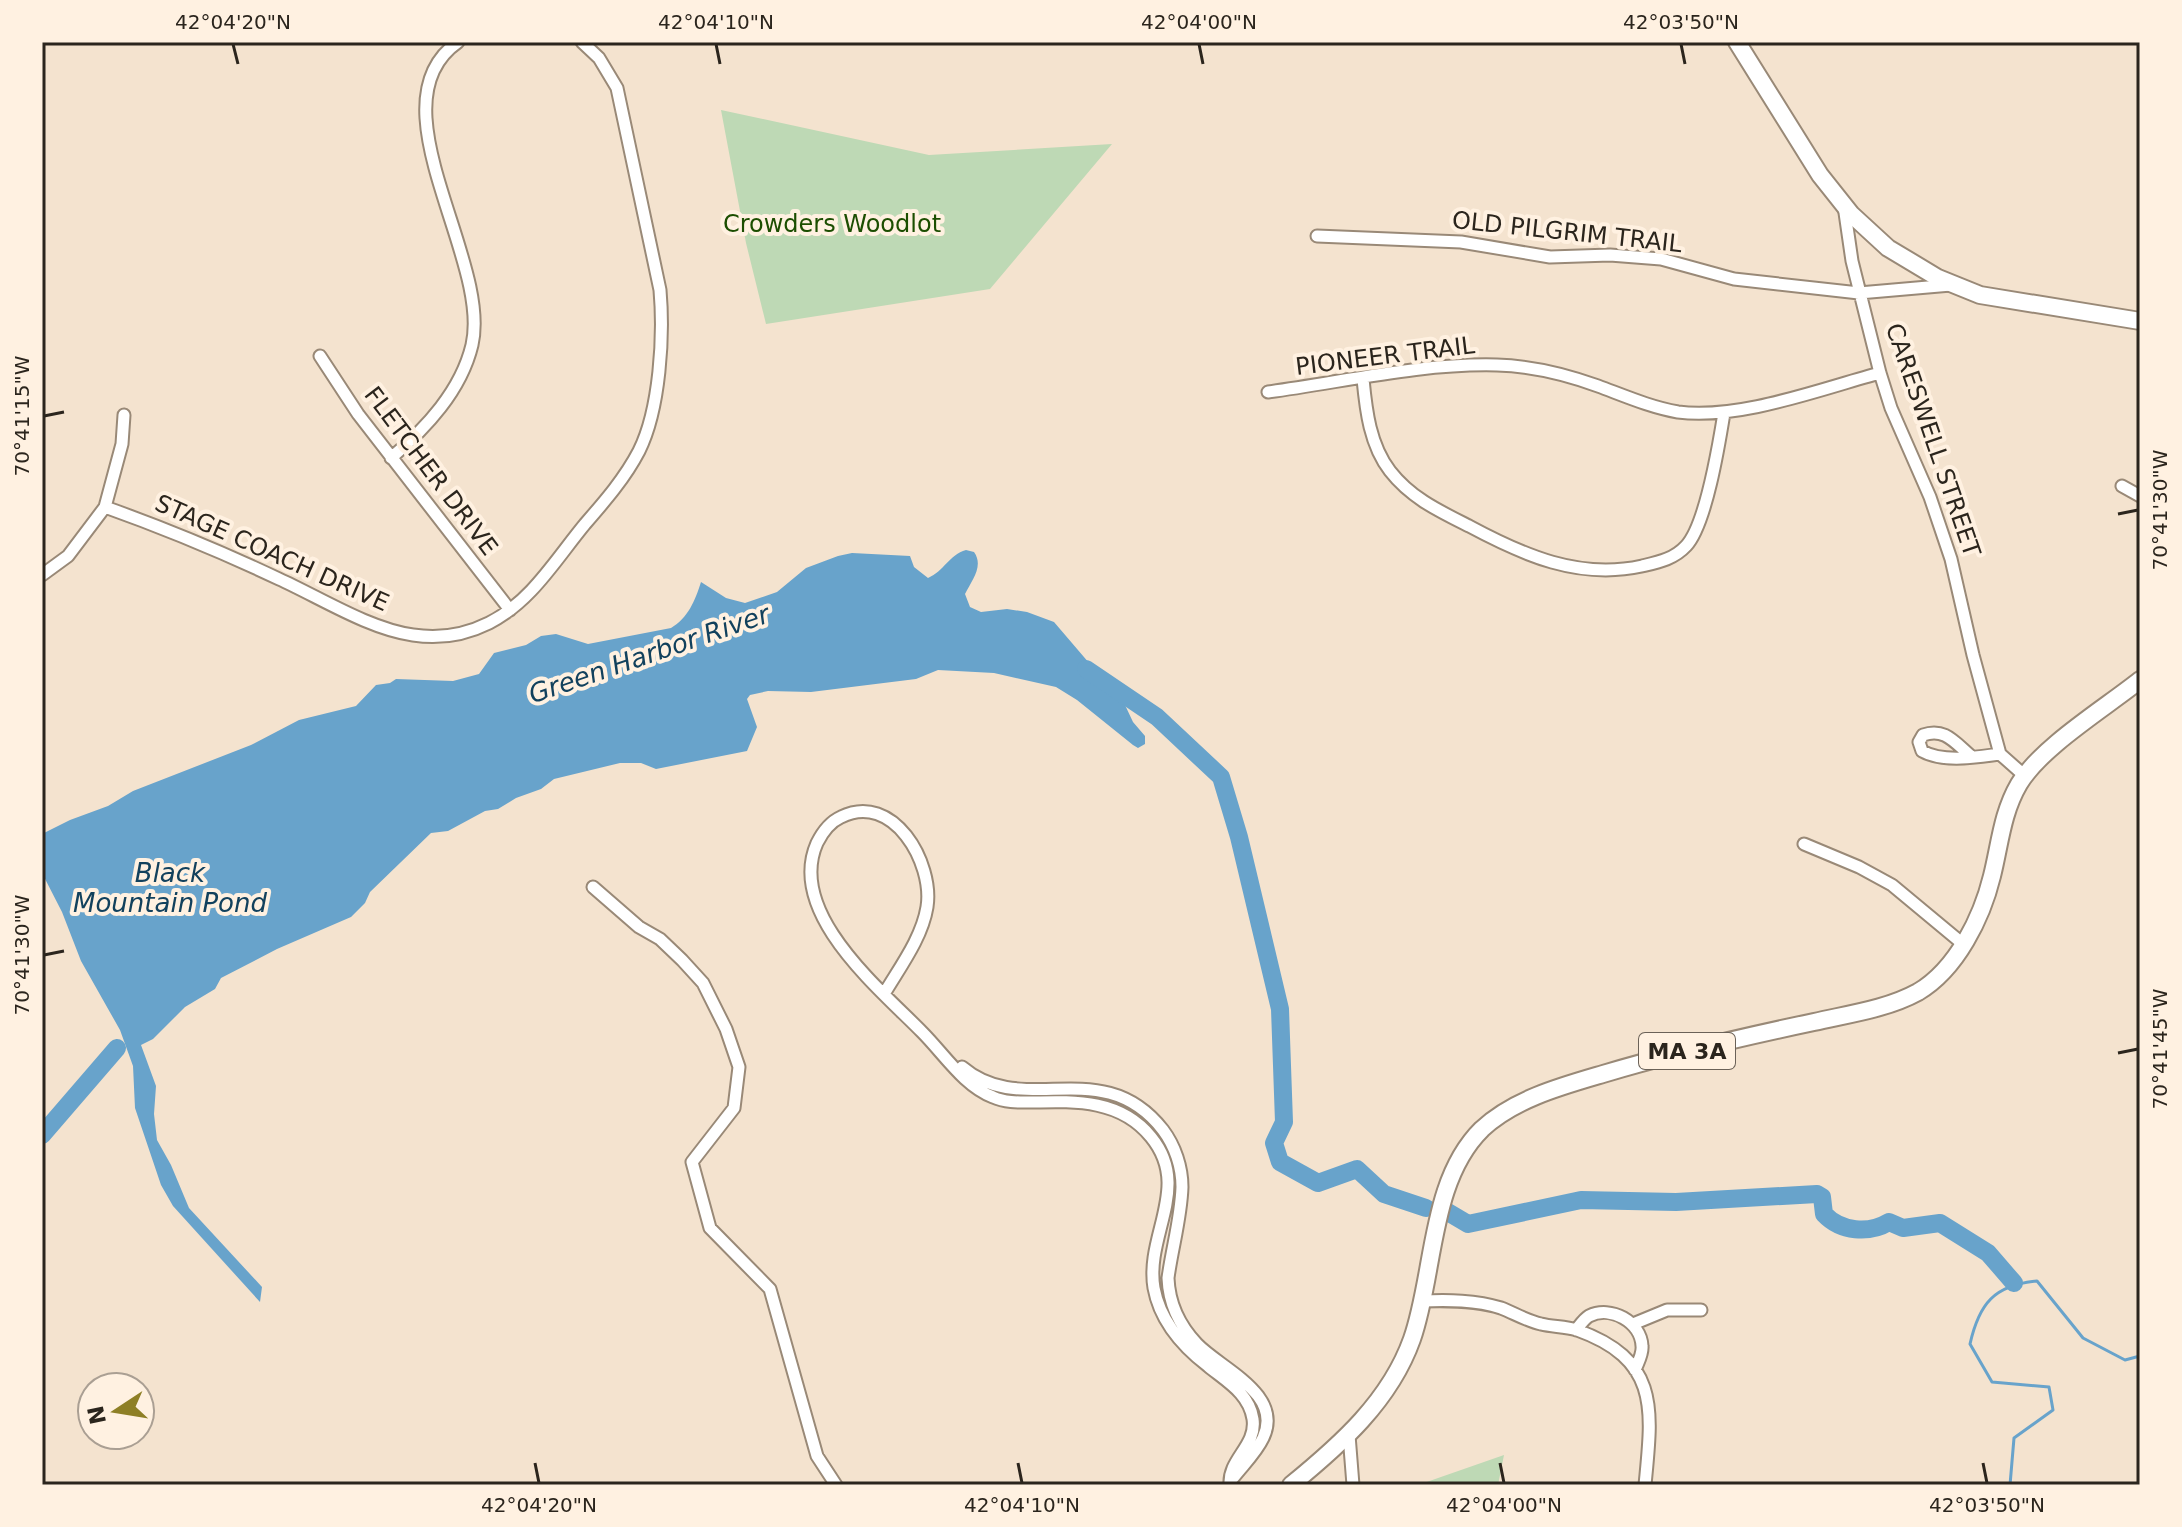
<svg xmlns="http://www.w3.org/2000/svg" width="2182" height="1527" font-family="'DejaVu Sans',sans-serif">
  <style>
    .green { fill: #bed9b5 }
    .water { fill: #68a3cb }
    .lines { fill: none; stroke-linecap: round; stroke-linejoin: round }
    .stream { stroke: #68a3cb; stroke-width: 3 }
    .river { stroke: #68a3cb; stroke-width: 18 }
    .street-casing { stroke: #998977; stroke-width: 15 }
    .secondary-casing { stroke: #998977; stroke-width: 20 }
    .primary-casing { stroke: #998977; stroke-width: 20 }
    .street { stroke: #fff; stroke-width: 11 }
    .secondary { stroke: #fff; stroke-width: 16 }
    .primary { stroke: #fff; stroke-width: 16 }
    .ticks { fill: none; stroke: #2b251d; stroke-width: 3 }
    .labels { text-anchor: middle; stroke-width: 8; stroke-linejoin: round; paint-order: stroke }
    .shield { fill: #fff1e1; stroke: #6b6258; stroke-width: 2 }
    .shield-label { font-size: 22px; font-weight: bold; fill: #2b251d }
    .park-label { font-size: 24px; fill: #1c4e01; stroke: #fff1e1 }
    .street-label { font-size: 24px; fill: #2b251d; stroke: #fff1e1 }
    .water-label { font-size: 26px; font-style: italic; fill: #12415d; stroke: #fff1e1 }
    .neatline { fill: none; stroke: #2b251d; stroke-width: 3 }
    .ticks-label { font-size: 20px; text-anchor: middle; fill: #2b251d }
  </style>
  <rect width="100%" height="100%" fill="#f4e3cf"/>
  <path class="green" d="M721,110L929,155L1112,144L990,289L766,324L746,243Z
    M1504,1455L1498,1485H1418Z"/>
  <path class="water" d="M966,550L974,552C984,566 972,580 965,594L970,607L981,612L1007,609L1027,612L1054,622L1125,705L1133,722L1145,736V744L1138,748L1133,745L1077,700L1056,687L994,673L938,670L916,679L811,692L768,691L750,695L747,699L757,727L747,751L656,769L641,763H620L554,779L541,789L516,798L498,809L485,811L448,831L431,833L370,892L365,903L351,917L277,949L221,978L215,989L185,1007L153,1039L141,1045L156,1086L154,1114L157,1140L171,1165L189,1208L262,1287L260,1302L173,1206L161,1185L135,1108L133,1066L120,1030L81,961L62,912L42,873V834L70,820L108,806L133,791L251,745L299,720L356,706L376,685L390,683L396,679L453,681L479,674L494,653L526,645L541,636L556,634L588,644L671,628C688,618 695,601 701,582L726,598L745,603L777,592L806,568L838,556L852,553L910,556L914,567L928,578C944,571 949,555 966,550Z"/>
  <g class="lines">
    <path class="stream" d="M2010,1485L2014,1438L2053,1410L2049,1387L1992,1382L1970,1344C1979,1304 1994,1285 2037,1281L2083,1338L2125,1360L2140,1356"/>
    <path class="river" d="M1086,669L1157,717L1221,777L1239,837L1280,1009L1284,1122L1274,1143L1280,1162L1318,1183L1357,1169L1384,1194L1426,1208
      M42,1135L117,1048
      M1446,1211L1468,1224L1581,1200L1676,1202L1817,1194L1822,1197L1824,1214C1841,1232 1869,1234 1889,1222L1903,1228L1940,1223L1988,1253L2014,1283"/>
    <defs>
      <path id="street" d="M1844,206L1852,261L1880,373L1891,408L1930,497L1951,559L1973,655L2000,754L2025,776
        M1317,236L1461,242L1550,257L1610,255L1661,259L1734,279L1859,293L1951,285
        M320,356L358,414L510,610
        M1363,379C1366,411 1370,445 1390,471C1411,498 1439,511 1469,526C1523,555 1579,580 1642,566C1659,562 1674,559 1686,546C1706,525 1719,444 1724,413
        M1268,392C1343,382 1421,363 1497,365C1531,366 1565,374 1598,386C1625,396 1650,407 1678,412C1740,420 1820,389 1880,373
        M391,458C426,428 461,391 472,345C492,259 370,103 458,42
        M2122,486L2140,496
        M105,507L122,444L124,415
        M42,575L68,556L105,507C164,528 222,552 279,579C319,597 369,629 413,635C439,639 465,635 489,623C531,602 556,559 585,524C605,501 625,478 639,451C660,409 664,336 660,290L617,88L599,58L582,42
        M1972,757C1955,743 1945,727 1923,735L1919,742L1922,751C1943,763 1977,757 2000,754
        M1804,844L1859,867L1892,885L1963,944
        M593,887L639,927L660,939L682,960L703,983L726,1029L739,1067L734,1108L692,1162L710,1228L770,1289L817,1456L836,1485
        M884,994C900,967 922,938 927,907C934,863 893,791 841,817C830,822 822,833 817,843C786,913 880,989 922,1032C944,1054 964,1086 993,1097C1006,1103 1021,1102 1034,1102C1077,1101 1121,1100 1151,1137C1192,1187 1145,1235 1154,1288C1160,1321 1182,1346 1208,1366C1226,1381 1249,1393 1253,1419C1257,1446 1228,1459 1230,1485
        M962,1067C1024,1120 1102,1052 1163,1130C1175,1146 1182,1167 1182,1187C1181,1218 1172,1248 1168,1278C1169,1304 1179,1325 1197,1344C1221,1369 1284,1394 1263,1438C1256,1453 1243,1465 1233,1478
        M1422,1301C1448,1300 1476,1300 1501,1308C1514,1313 1527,1321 1541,1324C1553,1327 1565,1326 1577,1330C1661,1360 1652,1411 1645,1485
        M1633,1324L1667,1310H1701
        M1576,1330C1580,1325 1584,1319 1589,1316C1611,1305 1641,1322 1642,1346C1643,1354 1638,1362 1635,1370
        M1349,1435L1353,1485"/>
      <path id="secondary" d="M1737,42L1820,175L1851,214L1888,248L1938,278L1980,295L2140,321"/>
      <path id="primary" d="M1291,1485C1340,1445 1390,1401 1412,1339C1435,1274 1429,1181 1482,1129C1514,1099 1562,1086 1603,1074C1673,1053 1743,1037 1814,1022C1849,1014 1887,1009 1918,992C1957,969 1982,917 1992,876C2000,844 2002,813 2019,784C2041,747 2105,708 2140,680"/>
    </defs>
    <use href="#street" class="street-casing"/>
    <use href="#secondary" class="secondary-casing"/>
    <use href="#primary" class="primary-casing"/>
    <use href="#street" class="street"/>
    <use href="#secondary" class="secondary"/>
    <use href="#primary" class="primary"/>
  </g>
  <path class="ticks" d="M233,44L238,64M716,44L720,64M1199,44L1203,64M1681,44L1685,64M44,416L64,412M2118,514L2138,510M44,955L64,951M2118,1053L2138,1049M535,1463L539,1483M1018,1463L1022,1483M1500,1463L1504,1483M1983,1463L1987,1483"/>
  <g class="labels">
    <rect class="shield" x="1639" y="1033" width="96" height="36" rx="6"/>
    <g class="shield-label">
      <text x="1687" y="1059">MA 3A</text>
    </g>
    <g class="park-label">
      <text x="832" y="232">Crowders Woodlot</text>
    </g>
    <g class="street-label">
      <text transform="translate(1567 232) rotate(6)" y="8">OLD PILGRIM TRAIL</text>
      <text transform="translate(1385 356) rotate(-7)" y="8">PIONEER TRAIL</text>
      <text transform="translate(1933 440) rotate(71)" y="8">CARESWELL STREET</text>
      <text transform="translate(431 471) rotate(53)" y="8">FLETCHER DRIVE</text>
      <text transform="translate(272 553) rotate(24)" y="8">STAGE COACH DRIVE</text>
    </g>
    <g class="water-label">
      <text transform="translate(649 654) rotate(-19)" y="9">Green Harbor River</text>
      <text x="170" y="882">Black<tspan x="170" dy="30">Mountain Pond</tspan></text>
    </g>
  </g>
  <rect width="2182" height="1527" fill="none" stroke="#fff1e1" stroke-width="88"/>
  <g transform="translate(116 1411) rotate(258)"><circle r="38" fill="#fff1e1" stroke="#aa9f93" stroke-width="2"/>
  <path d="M0-6L14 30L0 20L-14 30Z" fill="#8e7f25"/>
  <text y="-12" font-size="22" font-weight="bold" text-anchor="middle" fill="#2b251d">N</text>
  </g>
  <rect x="44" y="44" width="2094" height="1439" class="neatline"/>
  <g class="ticks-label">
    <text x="233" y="29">42°04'20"N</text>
    <text x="716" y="29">42°04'10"N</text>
    <text x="1199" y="29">42°04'00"N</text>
    <text x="1681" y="29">42°03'50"N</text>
    <text transform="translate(22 416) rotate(-90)" y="7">70°41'15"W</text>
    <text transform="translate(2160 510) rotate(-90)" y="7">70°41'30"W</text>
    <text transform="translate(22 955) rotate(-90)" y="7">70°41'30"W</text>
    <text transform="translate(2160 1049) rotate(-90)" y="7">70°41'45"W</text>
    <text x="539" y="1512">42°04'20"N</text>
    <text x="1022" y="1512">42°04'10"N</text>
    <text x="1504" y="1512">42°04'00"N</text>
    <text x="1987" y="1512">42°03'50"N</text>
  </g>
</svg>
